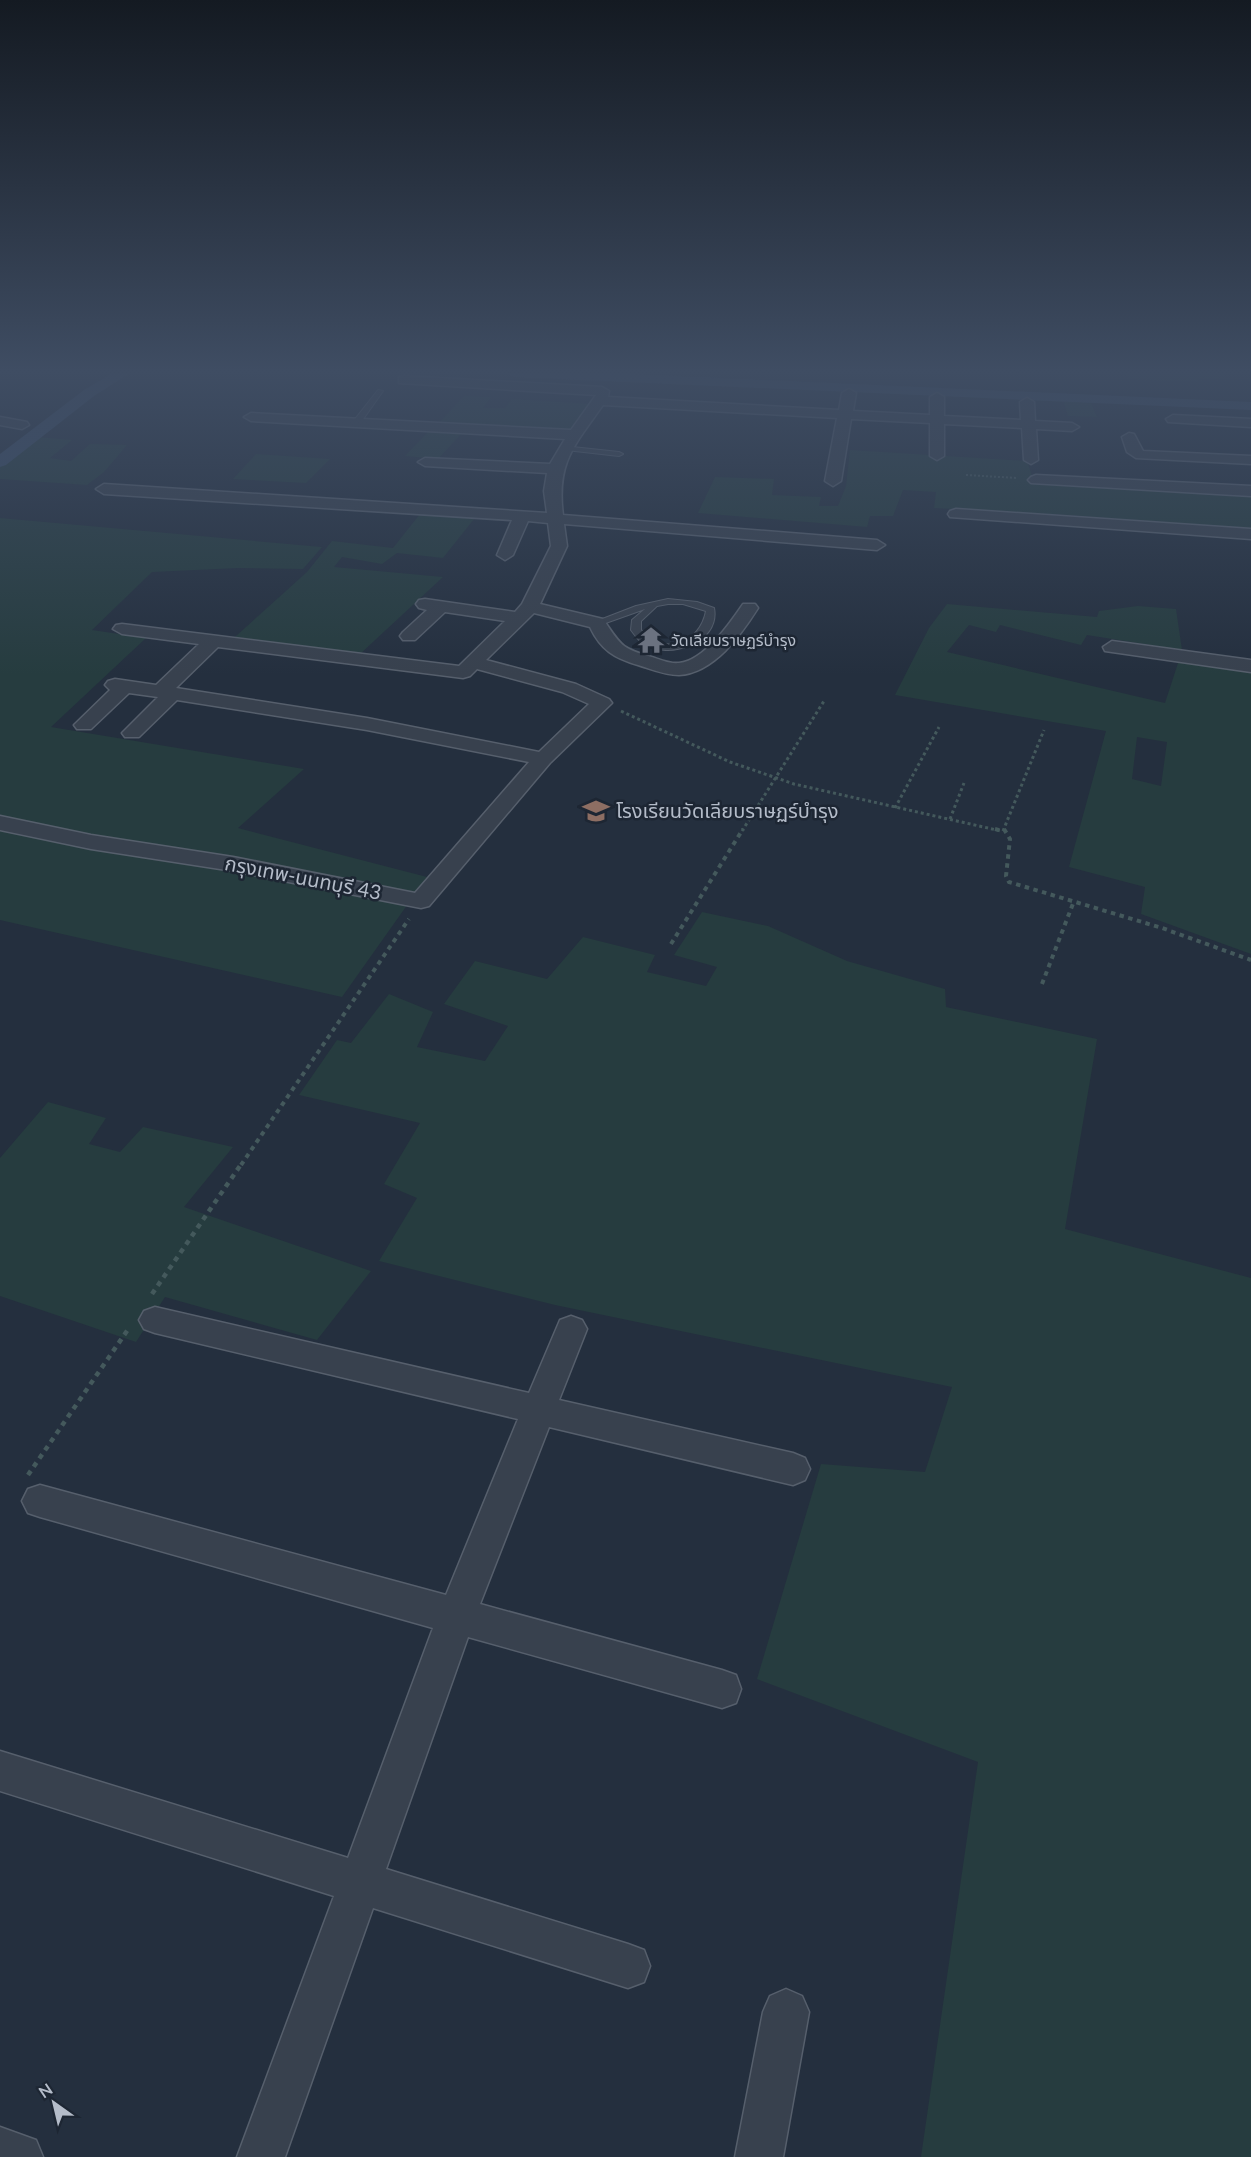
<svg xmlns="http://www.w3.org/2000/svg" width="1251" height="2157" font-family="Lato,'Noto Sans Thai',sans-serif">
  <style>
    .green { fill: #263c3f; fill-rule: evenodd }
    .lines { fill: none; stroke-linecap: round; stroke-linejoin: round }
    .canal { fill: #394c67; fill-rule: evenodd }
    .lane-casing { stroke: #565f6c; stroke-width: 2 }
    .street-casing { stroke: #565f6c; stroke-width: 3 }
    .path-far3 { stroke: #44595c; stroke-width: 2; stroke-dasharray: 2 2; stroke-linecap: butt }
    .path-far2 { stroke: #44595c; stroke-width: 3; stroke-dasharray: 3 3; stroke-linecap: butt }
    .path-far1 { stroke: #44595c; stroke-width: 4; stroke-dasharray: 4.5 4.5; stroke-linecap: butt }
    .path { stroke: #44595c; stroke-width: 4.5; stroke-dasharray: 5 5; stroke-linecap: butt }
    .lane { fill: #38414e; fill-rule: evenodd }
    .street { fill: #38414e; fill-rule: evenodd }
    .labels { text-anchor: middle; stroke-width: 5; stroke-linejoin: round; paint-order: stroke }
    .far-poi-label { font-size: 16px; fill: #b4bcc9; stroke: #1d2633; text-anchor: start }
    .poi-label { font-size: 20px; fill: #b4bcc9; stroke: #1d2633; text-anchor: start }
    .street-label { font-size: 20px; fill: #b4bcc9; stroke: #1d2633 }
  </style>
  <rect width="100%" height="100%" fill="#242f3e"/>
  <path class="green" d="M1125,373H1228L1223,378H1199L1198,382L1128,379Z
    M766,381L1251,404V408L1090,401L1097,417L1068,416L1064,402L774,388L765,384Z
    M464,396L491,397L483,408H505L512,399L592,404L584,417L568,431L437,425Z
    M430,430L463,432L438,459L405,456Z
    M37,437L72,440L50,458L71,461L90,444L127,445L104,472L87,485L0,479V464Z
    M850,450L1027,461L1034,481L1251,494V529L1068,515L934,508L936,492L903,490L893,516H870L867,527L698,513L715,477L774,479L772,495L821,497L819,506H838L846,486Z
    M256,454L330,459L306,483L233,479Z
    M420,514L474,519L443,558L397,553L382,564L342,557L334,567L443,577L359,655L235,637L307,572L332,541L393,548Z
    M0,518L322,547L303,569L238,568L152,572L92,630L146,638L51,727L304,769L238,828L427,877L342,997L0,920Z
    M947,604L1097,617L1099,611L1138,606L1176,609L1182,650L1087,635L1081,645L1000,625L996,632L969,625L947,652L1165,703L1179,660L1251,671V954L1141,914L1145,887L1069,867L1106,731L895,695L929,628ZM1137,737L1167,742L1161,786L1132,779Z
    M702,912L768,926L847,961L945,989L946,1007L1097,1039L1065,1229L1251,1278V2157H921L978,1762L757,1679L821,1464L925,1472L952,1387L555,1305L379,1261L417,1198L384,1184L420,1123L299,1095L337,1040L351,1043L389,994L433,1012L417,1047L485,1061L508,1026L444,1004L475,961L547,979L583,937L655,955L647,972L706,986L717,967L674,955Z
    M48,1102L106,1118L89,1144L120,1152L143,1127L233,1147L184,1207L371,1271L317,1340L165,1297L136,1342L0,1296V1158Z"/>
  <g class="lines">
    <path class="canal" d="M113,373H130L94,396L6,465L0,467V454L84,390Z
      M507,373H611L1251,402V410L514,377Z"/>
    <defs>
      <path id="lane" d="M378,390L383,391L359,425H353L352,423Z
        M563,446L619,452L623,454L619,456L566,450H563Z
        M668,599L697,602L714,608C721,644 665,662 640,641C637,638 634,634 631,630L632,620L645,609L600,625L592,623L636,606ZM668,604H683L706,611C700,644 663,657 641,630V621L657,606Z"/>
      <path id="street" d="M404,376L602,387L609,391L608,397L839,410L842,393L849,389L856,393L853,411L930,415V397L937,393L944,397V416L1021,420L1020,402L1027,398L1034,402L1035,421L1072,423L1079,427L1072,431L1036,429L1038,460L1031,464L1024,460L1022,428L944,424V456L937,460L930,456V423L851,419L841,481L833,486L825,481L837,418L603,405C575,445 556,462 563,515L877,540L885,545L877,550L564,524L567,546L540,604L603,619C621,645 620,648 652,657C661,660 670,664 679,663C704,661 730,623 743,604H755L758,608C741,635 714,673 679,675C665,675 651,669 638,665C614,658 601,650 590,627L534,613L486,660L576,684L609,699L612,703L550,763L429,906L421,908L233,871L91,849L0,830V816L91,835L233,857L415,893L529,762L367,730L177,700L139,737H125L122,733L158,697L129,693L91,729H77L74,725L110,690L105,685L108,681L115,679L156,685L199,644L122,634L113,629L116,625L122,624L459,666L505,621L445,612L415,640H403L400,636L403,632L427,610L419,608L416,604L419,600L425,599L515,612L522,604L551,546L548,523L528,521L513,555L505,560L497,555L512,520L104,494L96,489L104,484L547,513L544,491L547,473L425,466L418,462L425,458L550,464L565,439L251,421L244,417L251,413L571,430L596,395L399,383V377ZM218,647L463,678L470,676L477,669L562,692L589,704L539,752L367,718L176,688Z
        M1173,415L1251,419V427L1168,422L1166,419Z
        M0,417L27,422L29,425L22,429L0,425Z
        M1129,433L1134,434L1143,451L1251,456V464L1136,458L1127,452L1122,437Z
        M1036,475L1251,486V496L1031,483L1028,480L1031,477Z
        M956,509L1251,529V539L950,517L948,514L950,511Z
        M1112,641L1251,660V672L1105,651L1103,647Z
        M155,1307L529,1393L560,1320L571,1316L582,1320L587,1329L559,1400L793,1453L805,1458L810,1469L805,1480L793,1485L549,1427L480,1604L722,1670L736,1675L741,1689L736,1703L722,1708L468,1637L386,1869L628,1944L644,1950L650,1966L644,1982L628,1988L373,1908L285,2157H237L334,1896L0,1791V1751L348,1858L433,1628L40,1517L28,1513L22,1501L28,1489L40,1485L446,1595L518,1419L155,1333L144,1329L139,1320L144,1311Z
        M786,1989L802,1996L809,2012L783,2157H735L763,2012L770,1996Z
        M0,2127L36,2140L43,2157H0Z"/>
    </defs>
    <use href="#lane" class="lane-casing"/>
    <use href="#street" class="street-casing"/>
    <path class="path-far3" d="M614,378L638,379
      M966,475L1017,478"/>
    <path class="path-far2" d="M621,711L730,762L794,784L1001,831
      M895,808L939,727
      M950,819L964,783
      M742,831L824,701
      M1003,831L1044,730"/>
    <path class="path-far1" d="M995,829L1003,831
      M1004,829L1010,839L1006,876L1009,882L1162,928L1251,960
      M671,944L743,829
      M1042,984L1074,901
      M241,1165L409,919"/>
    <path class="path" d="M152,1294L242,1163
      M28,1475L129,1328"/>
    <use href="#lane" class="lane"/>
    <use href="#street" class="street"/>
  </g>
  <linearGradient id="sky" x2="0" y2="1"><stop stop-color="#141a22"/><stop offset="0.55" stop-color="#3f4d63"/><stop offset="1" stop-color="#3f4d63" stop-opacity="0"/></linearGradient>
  <rect width="1251" height="675" fill="url(#sky)"/>
  <defs>
    <symbol id="temple-bare" viewBox="-9 -9 18 18"><path d="M0-6L5-2H3V0L6.5 2.5H4V6H1.5V3h-3V6H-4V2.5H-6.5L-3 0V-2H-5Z" fill="#6b7280" stroke="#1d2633" stroke-width="2.5" paint-order="stroke"/></symbol>
    <symbol id="school-bare" viewBox="-9 -9 18 18"><path d="M0-5L7-2L0 1L-7-2ZM-4 1L0 2.5L4 1V4Q0 6-4 4Z" fill="#8d6e63" stroke="#1d2633" stroke-width="2.5" paint-order="stroke"/></symbol>
  </defs>
  <g fill-rule="evenodd">
    <use href="#temple-bare" x="632" y="621" width="38" height="38"/>
    <use href="#school-bare" x="577" y="792" width="38" height="38"/>
  </g>
  <g class="labels">
    <g class="far-poi-label">
      <text x="671" y="646">วัดเลียบราษฏร์บำรุง</text>
    </g>
    <g class="poi-label">
      <text x="616" y="818">โรงเรียนวัดเลียบราษฏร์บำรุง</text>
    </g>
    <g class="street-label">
      <text transform="translate(303 878) rotate(11)" y="7">กรุงเทพ-นนทบุรี 43</text>
    </g>
  </g>
  <g transform="translate(54 2103) rotate(326)" stroke="#1d2633" stroke-width="4.5" paint-order="stroke">
  <path d="M0-4.5L10 22L0 15L-10 22Z" fill="#b4bcc9"/>
  <text y="-9" font-size="16" font-weight="bold" text-anchor="middle" fill="#b4bcc9">N</text>
  </g>
</svg>
